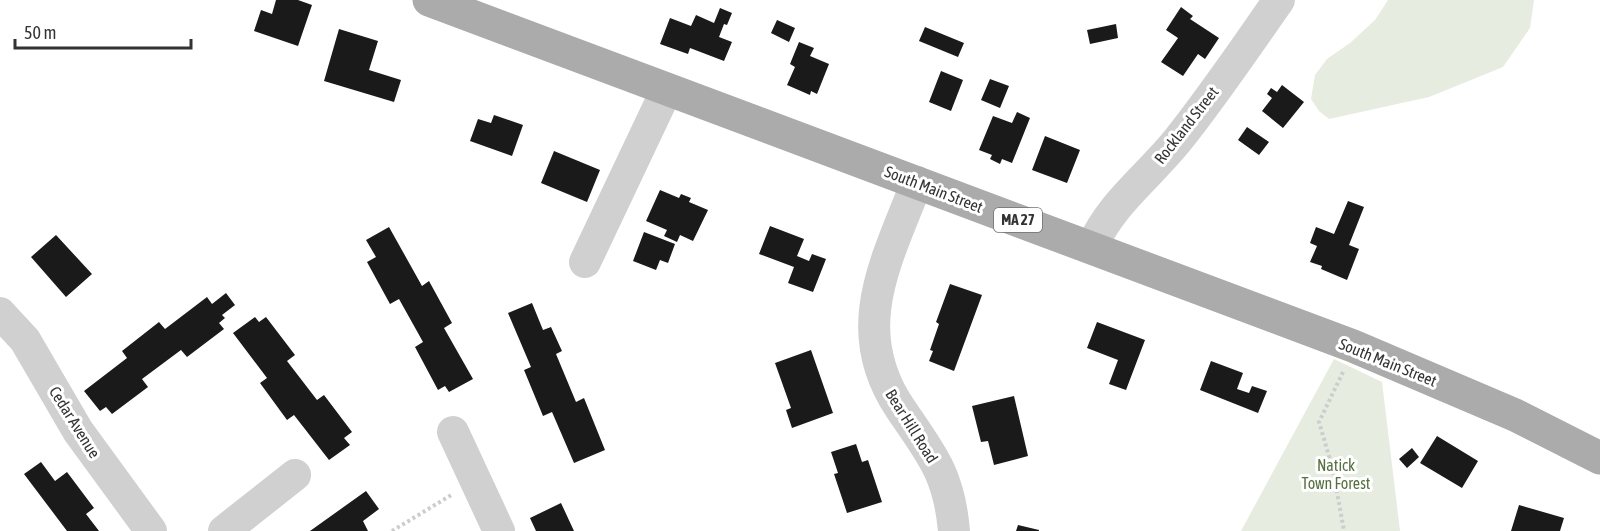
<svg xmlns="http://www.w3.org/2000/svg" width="1600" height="531" font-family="'Asap Condensed',sans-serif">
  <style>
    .green { fill: #e6ecdf }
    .building { fill: #1a1a1a }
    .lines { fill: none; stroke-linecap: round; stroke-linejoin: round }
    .path { stroke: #cdcdcd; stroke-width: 4; stroke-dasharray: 3 3; stroke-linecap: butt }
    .minor { stroke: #d0d0d0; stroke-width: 32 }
    .major { stroke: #ababab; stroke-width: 33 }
    .labels { text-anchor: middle; stroke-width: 6; stroke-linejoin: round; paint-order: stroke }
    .shield { fill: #fff; stroke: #707070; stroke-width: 1.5 }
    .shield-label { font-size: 15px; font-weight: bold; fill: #333 }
    .street-label { font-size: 16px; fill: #333; stroke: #fff }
    .park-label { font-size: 16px; fill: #56703f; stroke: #fff }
  </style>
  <rect width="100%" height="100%" fill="#fff"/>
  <path class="green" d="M1388,0H1534L1530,28L1503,67L1429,97L1329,119L1319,111L1311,99L1315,75L1327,59L1350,43L1375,20Z
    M1334,359L1382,382L1400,531H1241Z"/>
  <path class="building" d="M276,0H298L312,5L298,46L254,31L261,10L272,14Z
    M1181,7L1193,16L1190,19L1219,38L1205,59L1198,54L1183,76L1161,62L1178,38L1166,30Z
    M720,8L732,13L727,25L724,24L719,37L732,42L724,61L690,48L688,54L660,44L670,18L691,26L696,15L714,23Z
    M777,20L795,28L789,42L771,33Z
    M1116,24L1118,38L1090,44L1087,30Z
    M925,27L964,43L958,57L919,41Z
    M339,29L378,41L369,70L401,80L394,102L324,81Z
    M799,42L814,48L810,56L829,64L817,94L811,91L810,95L787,85L795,67L790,64Z
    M941,71L963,80L951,111L929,102Z
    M990,79L1009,86L1000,108L981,100Z
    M1282,85L1304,102L1283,128L1262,111L1272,98L1267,94L1271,88L1277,92Z
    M1017,112L1030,118L1012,163L1002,159L1000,164L990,159L992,155L979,150L993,116L1012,123Z
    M494,115L523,125L512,156L470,141L478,119L491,123Z
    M1247,127L1269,142L1259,155L1238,140Z
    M1045,136L1080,150L1067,183L1032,170Z
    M554,151L600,170L587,202L541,183Z
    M660,190L679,198L681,194L691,198L689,202L708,210L693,241L680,235L677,242L664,236L667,230L646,221Z
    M1348,201L1364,207L1349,245L1359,249L1347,280L1321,269L1322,266L1310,262L1317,246L1310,243L1316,227L1334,234Z
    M770,226L804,239L797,256L809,261L812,254L826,259L813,292L788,283L794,267L759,254Z
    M389,227L422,286L429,281L452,323L444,328L473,379L449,392L445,386L438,390L415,347L423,342L399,299L390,304L367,262L376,257L366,240Z
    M644,232L675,244L668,263L660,260L656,270L633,261Z
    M56,235L92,274L66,297L31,257Z
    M950,284L982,295L954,371L929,361L933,351L930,350L939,324L936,322Z
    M226,293L235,305L222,315L225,318L219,323L224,329L187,357L181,350L142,379L148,387L112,414L106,407L100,411L84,391L127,358L122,351L159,322L165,329L207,297L212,304Z
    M532,303L543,330L551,327L562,351L556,354L576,402L584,398L605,450L574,463L552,412L543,416L524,370L531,367L508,313Z
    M255,317L259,322L266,317L295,355L287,361L317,400L324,395L352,432L344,438L350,445L329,460L294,415L287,420L260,383L267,378L233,333Z
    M1097,322L1145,340L1126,390L1109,384L1118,360L1087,348Z
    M811,350L833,413L792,428L786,410L791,408L775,363Z
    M1211,361L1243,373L1237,389L1249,393L1252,386L1267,391L1258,413L1200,390Z
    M1014,396L1028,456L994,465L988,441L981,442L972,406Z
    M1437,436L1478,461L1462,488L1420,463Z
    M856,444L862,462L868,460L882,502L847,513L834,474L838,473L831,452Z
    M1412,448L1419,457L1407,468L1399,459Z
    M41,462L55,481L67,472L94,508L86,514L99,531H67L24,474Z
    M366,491L379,509L363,521L368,531H310Z
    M561,503L574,531H536L530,518Z
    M1519,505L1564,518L1560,531H1511Z
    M1018,525L1039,530V531H1016Z"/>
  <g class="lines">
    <path class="path" d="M1343,372L1319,422L1333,470L1344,531
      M392,531L453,494"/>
    <path class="minor" d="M917,182C887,260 847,329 900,408C931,454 949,473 954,531
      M1091,248C1112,202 1146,179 1177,141C1213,96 1246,47 1279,0
      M585,262L667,89
      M0,313L25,340L78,431L151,531
      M453,432L499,531
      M224,531L295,475"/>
    <path class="major" d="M429,0L1353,346L1515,415L1600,458"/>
  </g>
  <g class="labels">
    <rect class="shield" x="994" y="208" width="48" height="24" rx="4.5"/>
    <g class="shield-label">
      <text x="1018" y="225">MA 27</text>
    </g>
    <g class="street-label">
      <text transform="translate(1186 125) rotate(-52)" y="6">Rockland Street</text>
      <text transform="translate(934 189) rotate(21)" y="6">South Main Street</text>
      <text transform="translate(1388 362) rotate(22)" y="6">South Main Street</text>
      <text transform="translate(75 422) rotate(58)" y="6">Cedar Avenue</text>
      <text transform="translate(912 426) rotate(58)" y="6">Bear Hill Road</text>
    </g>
    <g class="park-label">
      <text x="1336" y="471">Natick<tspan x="1336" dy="18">Town Forest</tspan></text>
    </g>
  </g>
  <path d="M15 39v9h176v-9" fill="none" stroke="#333333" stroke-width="3"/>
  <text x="24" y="39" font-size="18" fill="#333333" stroke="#ffffff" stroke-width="4.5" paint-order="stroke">50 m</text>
</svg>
